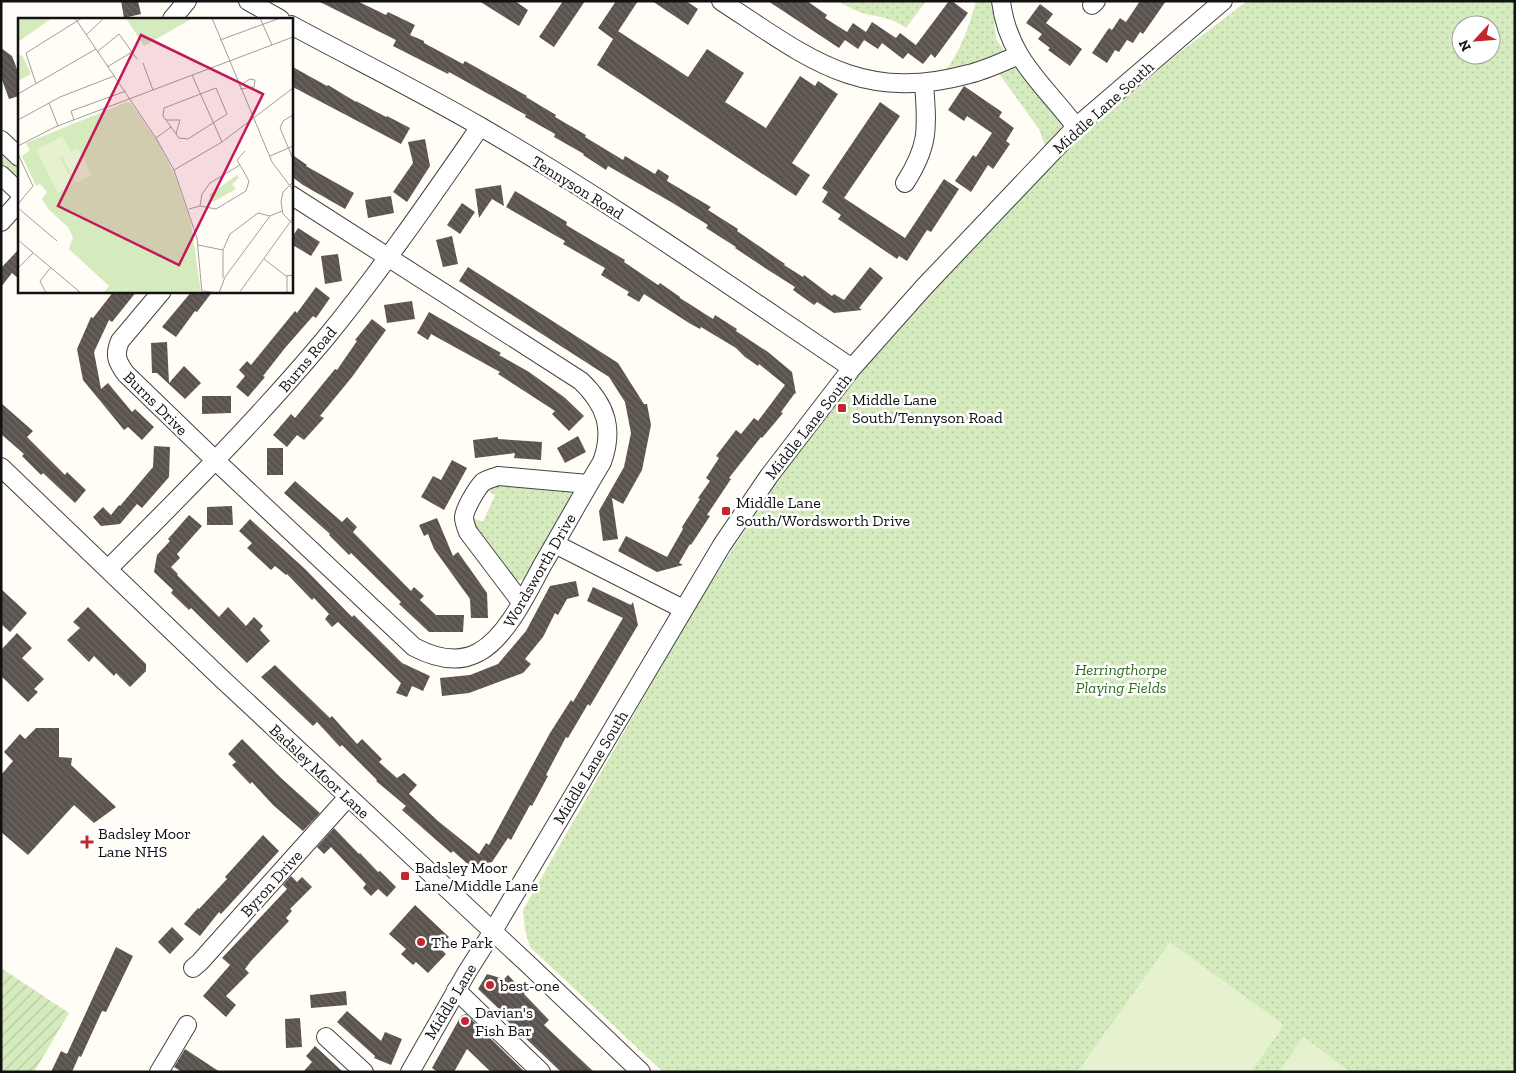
<svg xmlns="http://www.w3.org/2000/svg" width="1516" height="1073" font-family="'Zilla Slab',serif">
  <style>
    .grass { fill: url(#grass-dots); fill-rule: evenodd }
    .garden { fill: url(#garden-furrows) }
    .pitch { fill: #e6f2cf }
    .building { fill: url(#building-back-hatch) }
    .lines { fill: none; stroke-linecap: round; stroke-linejoin: round }
    .minor-casing { stroke: #444; stroke-width: 20 }
    .minor { stroke: #fff; stroke-width: 18 }
    .poi-dot { fill: #c4262e; stroke: #fff; stroke-width: 2 }
    .labels { text-anchor: middle; stroke-width: 5; stroke-linejoin: round; paint-order: stroke }
    .street-label { font-size: 16px; fill: #111; stroke: #fff }
    .poi-label { font-size: 16px; fill: #111; stroke: #fff; text-anchor: start }
    .park-label { font-size: 16px; font-style: italic; fill: #2f6b1f; stroke: #fff }
    .inset-road { fill: none; stroke: #a09f9a; stroke-width: 1 }
    .view { fill: #c2185b; fill-opacity: 0.15; stroke: #c2185b; stroke-width: 2.5 }
    .inset-edge { fill: none; stroke: #111; stroke-width: 2.5 }
  </style>
  <defs>
    <pattern id="grass-dots" width="8" height="8" patternUnits="userSpaceOnUse" patternTransform="scale(1.25)"><rect width="8" height="8" fill="#d5ebbd"/><path d="M2 2h.1M6 6h.1" fill="none" stroke="#b6c8a1" stroke-width="1.8" stroke-linecap="round"/></pattern>
    <pattern id="garden-furrows" width="10" height="10" patternUnits="userSpaceOnUse" patternTransform="scale(1.25)"><rect width="10" height="10" fill="#d5ebbd"/><path d="M-1 1l2-2M0 10L10 0M9 11l2-2" fill="none" stroke="#b6c8a1"/></pattern>
    <pattern id="building-back-hatch" width="6" height="6" patternUnits="userSpaceOnUse" patternTransform="scale(1.25)"><rect width="6" height="6" fill="#5a524d"/><path d="M-1 5l2 2M0 0l6 6M5-1l2 2" fill="none" stroke="#6d6662"/></pattern>
  </defs>
  <rect width="100%" height="100%" fill="#fffdf5"/>
  <path class="grass" d="M837,1H926L906,28C890,17 883,18 866,14C855,11 847,6 837,1Z
    M976,1H992L996,39L1017,69L1049,103L1062,121L1060,132L1045,146L1039,129L989,60L944,73C960,52 969,27 976,1Z
    M1247,1H1515V1072H663L530,947L525,930L523,910L692,612L780,476L870,359L929,290L1084,134L1171,59ZM1461,25H1491V55H1461Z
    M1,153L18,168L17,177H14L1,167Z
    M499,482L569,490L572,494L570,502L525,578C519,582 516,581 511,577C501,563 472,535 473,518L483,522L495,495L488,491L492,486Z"/>
  <path class="garden" d="M1,968L69,1013L34,1072H1Z"/>
  <path class="pitch" d="M1170,942L1284,1025L1251,1072H1077Z
    M1303,1037L1351,1072H1279Z"/>
  <path class="building" d="M121,1H138L141,14L124,18Z
    M318,1H357L386,15L388,12L415,25L410,35L424,41V43L463,64L465,61L527,96L526,97L556,115L555,117L586,135L585,137L623,160L625,156L655,174L658,169L669,176L667,181L711,207L708,210L738,229L737,231L785,264L784,265L803,277L804,275L832,296L834,294L844,300L870,267L883,278L859,308L862,310L834,313L817,302L814,305L793,290L795,287L765,268L735,248L736,247L706,228L708,225L671,202L608,166L606,170L583,155L584,154L554,137L555,134L525,117L526,115L449,72L448,74L393,46L396,40Z
    M479,1H515L528,10L519,26Z
    M563,1H585L554,47L539,37Z
    M616,1H638L613,39L598,28Z
    M652,1H686L698,9L688,25Z
    M768,1H807L827,15L825,18L847,32L853,23L866,32L872,22L896,38L900,33L916,45L949,1H952L968,13L935,58L931,54L923,64L908,53L903,59L882,43L878,49L864,40L858,49L845,40L839,48Z
    M1140,1H1166L1143,34L1140,32L1133,43L1127,40L1119,52L1115,50L1107,63L1092,53L1109,28L1112,30L1120,18L1126,22Z
    M1040,4L1053,14L1046,23L1082,49L1070,66L1048,50L1050,48L1038,39L1042,34L1026,23Z
    M618,31L688,77L707,49L744,73L725,102L766,128L800,76L815,86L818,81L838,94L792,163L810,175L796,196L597,65Z
    M1,48L12,56L19,74V96L9,99L1,77Z
    M291,66L327,86L328,85L356,102V101L386,117L387,116L410,128L401,144L291,86Z
    M964,86L1002,112L999,117L1014,128L1006,141L1010,144L993,169L988,165L971,192L955,181L973,155L976,157L992,133L967,116L964,121L948,110Z
    M880,102L900,116L844,198L905,238L944,179L959,189L931,232L927,230L907,261L899,256L897,259L838,219L841,215L822,202L828,192L822,188Z
    M425,139L430,166L407,202L393,192L413,163L408,142Z
    M291,154L307,165L306,166L354,193L345,209L303,185L291,176Z
    M501,185L504,206L492,199L479,218L475,189Z
    M515,191L567,222L566,225L625,260L624,262L658,285L660,283L680,297V298L713,319L715,315L737,329L736,331L768,352L792,372L796,394L795,393L781,412L783,413L762,438L761,437L729,478L731,479L707,515L710,516L691,545L690,544L679,563L683,565L657,572L618,551L626,536L667,557L683,529L682,527L700,499L698,498L710,481L706,478L719,458L716,456L736,430L741,434L754,418L758,421L785,385L759,364L758,366L745,357L736,348L701,327L700,329L689,323L644,294L639,302L627,295L629,292L601,275L605,268L563,244L565,241L506,207Z
    M391,196L394,213L368,218L365,200Z
    M462,203L475,212L460,234L447,225Z
    M298,228L320,242L311,256L291,244V239Z
    M452,236L458,264L443,267L436,240Z
    M19,249V279L12,273L1,287V268Z
    M338,254L342,281L325,284L321,256Z
    M468,267L618,363L644,404H647L651,425L642,470L623,504L612,498L618,539L603,541L599,511L624,467L631,433L625,402L609,377L459,281Z
    M316,287L330,298L316,318L313,316L285,348L263,376L265,377L248,397L236,387L245,376L239,370L247,361L251,365L295,311L297,313Z
    M114,291H137L112,322L109,320L94,352L101,389L108,383L132,412L135,409L154,427L142,440L128,427L124,430L83,380L77,349L91,317L93,318Z
    M192,291H213L197,312L195,311L176,337L162,327Z
    M412,301L415,319L387,323L384,305Z
    M429,312L501,353L499,355L529,372L564,397L584,416L569,431L552,414L555,411L498,374L500,372L431,334L428,340L417,333Z
    M372,319L386,330L352,377L320,416L324,418L304,440L297,435L287,447L273,435L291,414L295,418L335,369L337,370L357,341L355,340Z
    M167,342L169,383L184,366L201,383L185,399L157,373H152L151,343Z
    M202,396H231V413L202,414Z
    M1,403L33,431L27,437L65,475L67,472L86,490L75,503L43,473L41,475L22,456L24,454L1,434Z
    M578,436L586,452L565,463L557,448Z
    M498,437V439L542,442L541,460L514,458L515,453L475,458L473,440Z
    M154,446L170,447L169,477L142,508L137,504L120,524L101,526L93,517L103,507L111,515L119,505L120,506L153,467Z
    M267,448H283V475H267Z
    M452,460L467,468L444,510L421,497L433,476L441,480Z
    M295,481L342,522L347,517L357,527L353,532L411,591L414,587L424,596L420,600L436,615H464L463,632H429L399,604L401,602L351,553L349,555L329,535L330,534L284,493Z
    M232,506L233,525H207V507Z
    M189,515L202,526L177,554L180,558L171,567L178,574L177,575L219,617L228,607L246,626L254,617L263,626L260,630L270,641L247,663L191,608L189,610L171,593L173,590L154,572L157,555L170,541L168,539Z
    M437,518L453,556L458,552L487,593L488,618H471L470,599L434,549L428,534L424,536L419,525Z
    M250,519L305,569L352,617L354,615L402,663L430,676L423,691L412,686L407,697L396,693L401,683L338,622L332,627L325,619L329,614L314,598L312,600L287,574L286,575L275,566L271,570L247,548L252,543L239,531Z
    M576,581L579,596L567,599L558,615L555,613L543,637L525,659L531,664L523,673L469,693L442,696L440,678L470,675L498,664L526,631L550,586Z
    M593,587L631,605L633,602L638,625L590,706L588,704L568,738L566,737L546,775L548,776L532,806L530,805L511,840L508,838L492,862L470,866L453,851L451,853L402,810L406,806L376,781L377,780L342,745L340,747L317,722L313,726L261,677L275,665L330,718L332,716L357,744L362,739L382,759L379,762L397,778L404,773L417,785L409,794L438,821L479,854L486,843L489,845L550,733L571,700L573,702L623,618L587,601Z
    M1,589L27,613L10,632L1,624Z
    M88,607L146,664V671L130,687L116,673L114,676L94,656L89,662L67,640L80,628L73,622Z
    M17,633L32,648L22,658L44,679L34,689L38,692L28,702L1,676V650Z
    M36,728H59V757L72,758L71,765L116,807L94,823L74,805L28,855L1,832V775L13,761L4,752L20,734L25,739Z
    M242,739L281,778L320,813L303,831L273,805L252,782L250,784L232,765L236,762L228,754Z
    M334,828L359,854L360,853L378,872L380,871L396,887L387,897L378,889L371,896L363,888L366,884L331,847L324,854L317,847Z
    M263,835L279,851L221,914L219,912L200,936L184,924L198,908L199,909L227,879L225,877Z
    M291,876L297,882L302,877L312,887L290,909L292,911L286,918L289,921L251,961L245,969L249,973L226,996L236,1005L226,1017L203,996L230,965L222,958L287,889L283,885Z
    M415,905L449,937L439,947L446,954L428,973L416,962L413,965L401,954L406,949L389,934Z
    M172,927L184,939L170,954L158,942Z
    M116,947L133,956L106,1012L102,1011L81,1057L79,1056L72,1072H51L61,1051L67,1054Z
    M487,974L504,979L508,975L525,993L524,994L549,1020L544,1025L594,1072H561L497,1011L499,1009L478,989Z
    M346,991L347,1005L311,1008L310,995Z
    M347,1011L381,1041L385,1032L402,1039L391,1065L374,1058L375,1056L337,1022Z
    M466,1014L485,1033L525,1072H491L467,1049L454,1072H438L432,1068L461,1016Z
    M300,1018L302,1047L286,1048L285,1019Z
    M315,1046L343,1072H303L312,1062L306,1056Z
    M185,1049L220,1072H182L174,1067Z"/>
  <g class="lines">
    <defs>
      <path id="minor" d="M248,1L280,19
        M721,1C807,57 860,104 969,74C986,70 1002,62 1019,55
        M1001,1C1008,59 1044,84 1076,127
        M1092,5L1096,1
        M172,19L187,1
        M291,25C354,59 419,91 481,127C609,201 730,286 852,368
        M1,140L19,157
        M1,175L19,192
        M905,183C930,144 927,127 924,83
        M1,222L19,202
        M162,291L120,341C114,355 117,362 126,374L216,461L414,647C435,658 458,664 479,652C507,637 528,591 543,564C563,530 582,495 602,462C614,429 606,405 581,381L291,195
        M1,467L220,677L531,967L641,1072
        M555,544L683,609
        M108,569C182,495 256,421 324,340C380,272 430,199 480,127
        M521,602L468,532C466,527 464,522 464,517C465,508 477,488 483,482C488,479 493,478 498,476L588,484
        M193,968L200,962L348,797
        M456,990L541,1072
        M326,1037L364,1072
        M159,1072L187,1025
        M410,1072L467,972L493,931L722,545L769,476L852,368L924,287L1076,127L1223,1"/>
    </defs>
    <use href="#minor" class="minor-casing"/>
    <use href="#minor" class="minor"/>
  </g>
  <g class="poi-dot">
    <rect x="837" y="403" width="10" height="10" rx="2.5"/>
    <rect x="721" y="506" width="10" height="10" rx="2.5"/>
    <path d="M84.5 834.5h5v5h5v5h-5v5h-5v-5h-5v-5h5z"/>
    <rect x="400" y="871" width="10" height="10" rx="2.5"/>
    <circle cx="421" cy="942" r="5"/>
    <circle cx="490" cy="985" r="5"/>
    <circle cx="465" cy="1021" r="5"/>
  </g>
  <g class="labels">
    <g class="street-label">
      <text transform="translate(1103 107) rotate(-42)" y="6">Middle Lane South</text>
      <text transform="translate(578 187) rotate(32)" y="6">Tennyson Road</text>
      <text transform="translate(307 359) rotate(-50)" y="6">Burns Road</text>
      <text transform="translate(156 403) rotate(45)" y="6">Burns Drive</text>
      <text transform="translate(808 426) rotate(-52)" y="6">Middle Lane South</text>
      <text transform="translate(539 570) rotate(-60)" y="6">Wordsworth Drive</text>
      <text transform="translate(590 767) rotate(-59)" y="6">Middle Lane South</text>
      <text transform="translate(320 771) rotate(43)" y="6">Badsley Moor Lane</text>
      <text transform="translate(271 883) rotate(-48)" y="6">Byron Drive</text>
      <text transform="translate(450 1001) rotate(-59)" y="6">Middle Lane</text>
    </g>
    <g class="poi-label">
      <text x="852" y="405">Middle Lane<tspan x="852" dy="18">South/Tennyson Road</tspan></text>
      <text x="736" y="508">Middle Lane<tspan x="736" dy="18">South/Wordsworth Drive</tspan></text>
      <text x="98" y="839">Badsley Moor<tspan x="98" dy="18">Lane NHS</tspan></text>
      <text x="415" y="873">Badsley Moor<tspan x="415" dy="18">Lane/Middle Lane</tspan></text>
      <text x="431" y="948">The Park</text>
      <text x="500" y="991">best-one</text>
      <text x="475" y="1018">Davian's<tspan x="475" dy="18">Fish Bar</tspan></text>
    </g>
    <g class="park-label">
      <text x="1121" y="675">Herringthorpe<tspan x="1121" dy="18">Playing Fields</tspan></text>
    </g>
  </g>
  <g transform="translate(18 18)">
    <rect width="275" height="275" fill="#fffdf5"/>
    <path d="M0,0H34L0,24ZM4,37L13,56L0,63V38ZM109,84L113,85L140,124L156,155L173,205L183,275H85L91,268L51,231L55,219L50,209L31,192L24,181L29,174L22,166L18,168L4,138L12,132L8,125ZM219,157L221,160L214,166L218,171L195,184L191,177Z" fill="#d5ebbd"/>
    <path d="M108,0H175L126,28Z" fill="#d5ebbd"/>
    <path d="M44,118L53,133L49,136L60,130L74,157L58,165L44,138L30,146L42,140L56,166L40,175L18,132Z" fill="#e6f2cf"/>
    <path class="inset-road" d="M57,0L138,120L156,152L179,220L184,275M194,0L254,144L275,172M242,0L254,27M68,17L86,0M202,22L262,0M79,34L101,16L119,41M125,45L135,72M89,49L114,34M174,57L204,124M18,66L8,35L64,0M221,68L232,61L237,62L236,69L222,71M198,70L209,96L170,121L161,120L145,98L146,90ZM0,76L78,31M31,85L40,108M275,97L265,103L262,110L275,141M0,102L42,79L96,58M56,102L53,93L108,73M148,102H162L158,116M138,120L153,109M0,128L37,109L275,19M0,136L15,168L0,186M252,138L275,128M222,147L219,142L227,133M156,152L204,124L275,70M275,164L265,174L263,184L265,196L275,206M0,190L39,223M171,191L182,188L184,176L192,165L222,147L231,163L228,173L198,191L182,188M0,222L63,275M180,227L205,232M246,241L268,258L275,257M0,250L15,235M205,260V232L212,216L240,195L252,198M184,273L201,275M28,275L22,263L33,249M201,275L207,259L252,198L264,193M221,275L275,200M269,275V258"/>
    <path class="view" d="M123,17L245,76L161,247L40,188Z"/>
    <rect width="275" height="275" class="inset-edge"/>
  </g>
  <rect width="1516" height="1073" fill="none" stroke="#111111" stroke-width="5"/>
  <g transform="translate(1476 40) rotate(244)"><circle r="24" fill="#ffffff" stroke="#a0a0a0"/>
  <path d="M0-4L9 19L0 12L-9 19Z" fill="#c4262e"/>
  <text y="-8" font-size="14" font-weight="bold" text-anchor="middle" fill="#111111">N</text>
  </g>
</svg>
